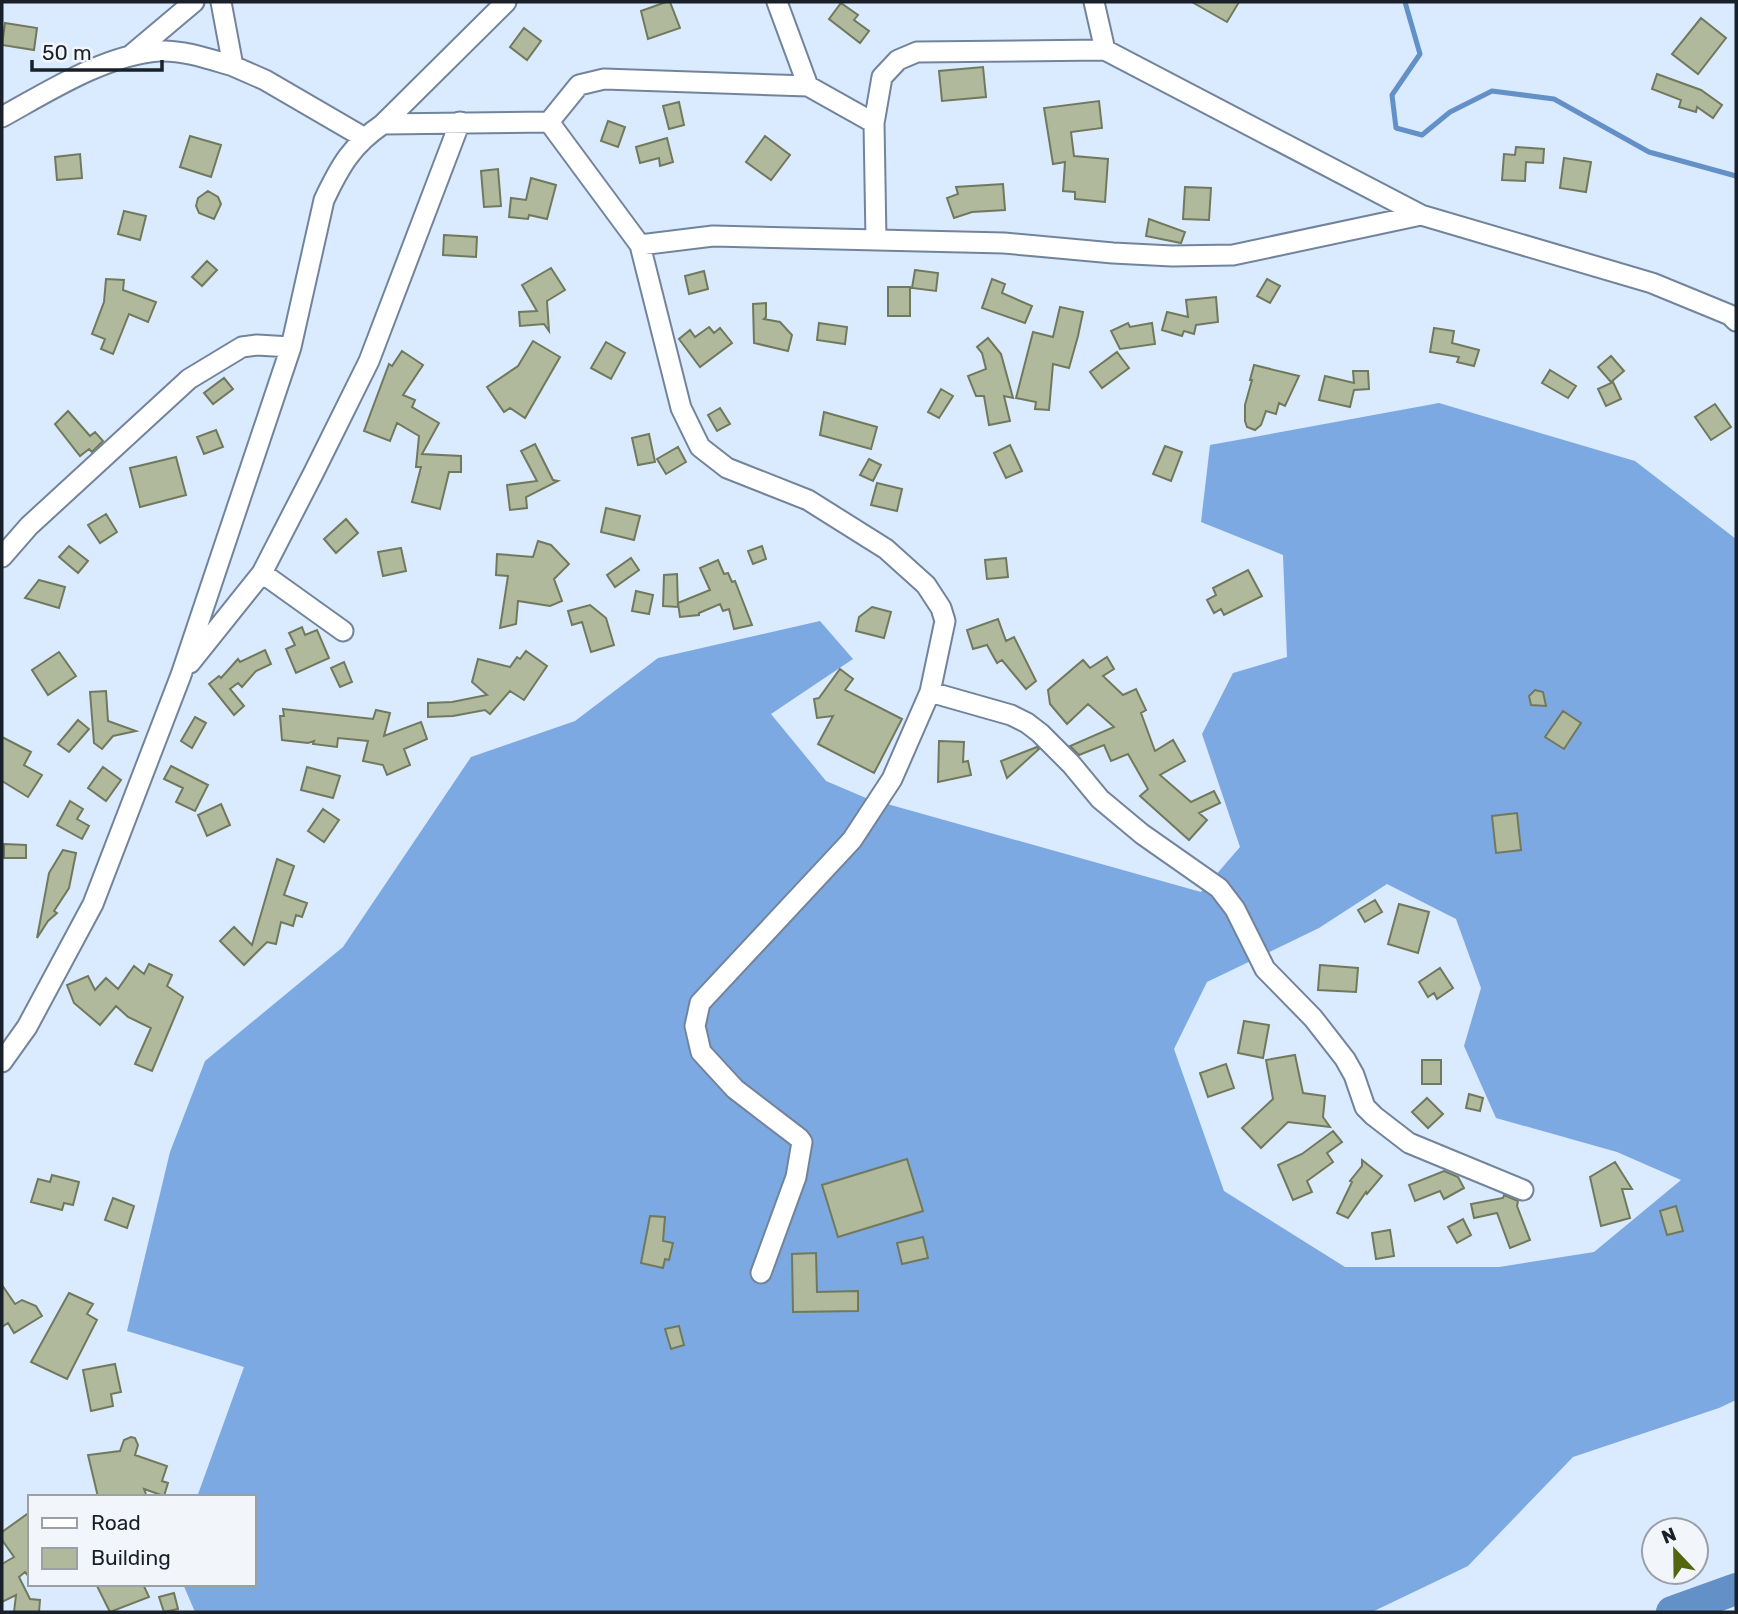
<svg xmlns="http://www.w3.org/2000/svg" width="1738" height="1614" font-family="Rubik,sans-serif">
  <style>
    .forest { fill: #7ca9e2; fill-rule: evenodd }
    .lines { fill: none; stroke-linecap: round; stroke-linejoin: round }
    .stream { stroke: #6490c8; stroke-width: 5 }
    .river { stroke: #6490c8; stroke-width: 32 }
    .building { fill: #b1b99c; stroke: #71795d; stroke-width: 2 }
    .minor-casing { stroke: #72849c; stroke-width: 23 }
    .minor { stroke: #fff; stroke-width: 19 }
  </style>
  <rect width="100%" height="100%" fill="#daeaff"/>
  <path class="forest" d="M1439,403L1635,461L1736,539V1400L1719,1408L1573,1457L1468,1566L1372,1612H195L183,1584H254V1497H197L244,1367L127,1331L170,1152L205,1061L343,947L471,757L575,721L658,658L820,621L853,659L771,714L826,781L866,798L1201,892L1240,847L1202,734L1233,673L1287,657L1283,555L1201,522L1210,445ZM1387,884L1456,919L1481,988L1464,1046L1496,1118L1617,1152L1681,1180L1594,1252L1499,1267H1345L1224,1191L1174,1049L1207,982L1319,928Z"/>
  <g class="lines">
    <path class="stream" d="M1405,2L1420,54L1392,95L1396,128L1422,135L1450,112L1492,91L1554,99L1649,152L1736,176"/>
    <path class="river" d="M1672,1612L1736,1589"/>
  </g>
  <path class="building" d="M666,2H670L680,28L648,39L641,11Z
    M1192,2H1239L1227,22Z
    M841,3L858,15L854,20L869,31L860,43L829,19Z
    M1701,18L1726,38L1698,74L1672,54Z
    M5,23L37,28L34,50L2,45Z
    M524,28L541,41L527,60L510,47Z
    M983,67L986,97L942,101L939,71Z
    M1657,74L1701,90L1722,105L1713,118L1697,107L1696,112L1679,107L1681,100L1652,89Z
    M1099,101L1102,128L1071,132L1074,156L1108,159L1105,202L1075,199V192L1063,191L1065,162L1053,164L1044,108Z
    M679,102L684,125L669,129L663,106Z
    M608,121L625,127L618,147L601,141Z
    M190,136L221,145L211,177L180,167Z
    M765,136L790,155L771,180L746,162Z
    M667,138L673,162L660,166L659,158L640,163L636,147Z
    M1516,147L1544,149L1543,163L1526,162L1525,181L1502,180L1504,154L1515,155Z
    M80,154L82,178L57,180L55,157Z
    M1564,158L1591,162L1586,192L1560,188Z
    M498,169L501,206L484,207L481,171Z
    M531,178L556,185L547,219L529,215L528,219L509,217L511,198L526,200Z
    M1003,184L1005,210L972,212L954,218L947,198L958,194L956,187Z
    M1185,187L1211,188L1209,220L1183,219Z
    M208,191L218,197L221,204L214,219L199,213L196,206L198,198Z
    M124,211L146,216L140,240L118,234Z
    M1149,219L1185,232L1181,243L1146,236Z
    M444,235L477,237L476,257L443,255Z
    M207,261L217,270L202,286L192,277Z
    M551,268L565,290L547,301L549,331L544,324L520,326L519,312L537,311L522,285Z
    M915,270L938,273L936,291L912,288Z
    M704,271L708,289L689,294L685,276Z
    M106,279L124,280L123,290L156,302L148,322L129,314L113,354L101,349L105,339L92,334L104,302Z
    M992,279L1005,284L1002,293L1032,306L1025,323L982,308Z
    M1267,279L1280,286L1270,303L1257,296Z
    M888,287H910V316H888Z
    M1216,297L1218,322L1196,325L1194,334L1184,331L1182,336L1162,330L1167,312L1188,317L1186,300Z
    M766,303V317L764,319L780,322L792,335L788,351L754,343L753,304Z
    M1060,307L1083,312L1078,336L1069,368L1053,364L1049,410L1035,409L1036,402L1016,398L1033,332L1053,337Z
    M819,323L847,327L845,344L817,340Z
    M1128,323L1130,327L1152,323L1155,344L1120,349L1111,331Z
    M709,327L714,333L720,328L732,343L700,367L679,339L690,330L695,337Z
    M1434,328L1454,331L1452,343L1479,350L1474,366L1457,362L1459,357L1430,352Z
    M988,338L1001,354L1013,398L1004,396L1010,421L989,425L984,396H976L968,376L986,369L982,353L977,347Z
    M533,341L560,357L525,418L510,408L504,412L487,387L518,366Z
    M606,342L625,353L611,379L591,368Z
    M402,351L423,365L403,395L415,400L412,407L439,423L422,454L461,456V472H449L440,509L412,502L421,467H416L419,436L397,423L390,441L364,431L389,364L392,366Z
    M1117,352L1129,368L1102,388L1090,372Z
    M1611,356L1624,371L1611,382L1598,367Z
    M1254,365L1299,376L1285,406L1279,403L1276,414L1266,411L1261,425L1255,430L1247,427L1245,421V405L1252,380H1250Z
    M1550,370L1576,386L1568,398L1542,383Z
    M1353,371H1368L1369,389L1354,390L1350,407L1319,400L1325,376L1354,383Z
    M224,378L233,389L213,404L204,393Z
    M1613,382L1621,399L1606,406L1598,389Z
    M941,389L953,396L939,418L928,412Z
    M1715,404L1731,427L1711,440L1695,417Z
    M720,408L730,424L717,431L708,415Z
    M68,411L90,436L95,432L103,441L92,452L89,449L80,456L55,424Z
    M824,412L877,427L871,449L820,435Z
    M216,430L223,447L204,454L197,437Z
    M649,434L655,462L638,465L632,438Z
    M535,444L553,480L558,481L526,497L527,508L510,510L507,485L537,481L521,451Z
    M1010,445L1022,471L1006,478L994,453Z
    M1165,446L1182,452L1171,481L1153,474Z
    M678,447L686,462L666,474L657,459Z
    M176,457L186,495L140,507L130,468Z
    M869,459L881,465L873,481L860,475Z
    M877,483L902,489L897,511L871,505Z
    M606,508L640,516L634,540L601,532Z
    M106,514L117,532L100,543L88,525Z
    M346,519L358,533L336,553L324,539Z
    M538,541L551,545L569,564L554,579L562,601L550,606L518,601L516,624L500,628L508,576L496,575L497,554L533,557Z
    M69,546L88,561L78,573L59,557Z
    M762,546L766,559L753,564L748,551Z
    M401,548L406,571L383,576L378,552Z
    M631,558L639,570L615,587L607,575Z
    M1006,558L1008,577L987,579L985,560Z
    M718,560L724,574L728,573L732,582L735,581L752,625L734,629L729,609L723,611L720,604L699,613V615L680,617L678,603L710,590L700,568Z
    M1248,570L1262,596L1224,615L1221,609L1214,613L1207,600L1216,595L1213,588Z
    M677,574L678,607L663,606L664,575Z
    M39,580L65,587L59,608L25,598Z
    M636,591L653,595L649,614L632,611Z
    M590,605L606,618L614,645L591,652L582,622L572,625L568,611Z
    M872,607L891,612L884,638L856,631L859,617Z
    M998,619L1006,641L1014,637L1036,681L1026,689L1002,660L997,663L987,645L973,649L967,630Z
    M302,627L305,635L317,630L329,658L296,673L286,649L295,645L289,633Z
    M265,650L271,664L256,671L242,687L238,683L230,689L244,706L234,715L209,684L219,676L221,678L238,659L240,662Z
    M526,651L547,666L524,700L510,691L490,714L485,710L453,716L428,717V703L452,702L487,695L472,682L478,659L510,667L517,657L520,659Z
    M59,652L76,676L48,695L32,670Z
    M1107,657L1114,669L1103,676L1123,695L1136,689L1146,710L1141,713L1155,751L1173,740L1185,761L1160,775L1191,802L1214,791L1220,803L1199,813L1207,820L1189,840L1140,796L1148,789L1128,754L1111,761L1104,745L1079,755L1070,746L1114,727L1088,704L1067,724L1050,704L1048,690L1083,660L1090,668Z
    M344,662L352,682L340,687L331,668Z
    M840,669L853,679L845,690L902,719L874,773L818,744L833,716L817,718L814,699L819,698Z
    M1535,690L1543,692L1546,706L1531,705L1529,696Z
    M106,691L108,721L136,731L113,736L102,749L94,743L90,692Z
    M283,709L373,719L376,710L390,713L384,736L421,722L427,739L404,749L410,765L387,775L383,765L363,761L368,741L338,738L337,747L313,744L314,741L308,743L282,740L280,716H284Z
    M1563,711L1581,723L1564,749L1545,737Z
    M195,717L206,723L192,748L181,741Z
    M78,720L89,729L69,752L58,744Z
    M2,737L31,752L24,765L42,775L28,797L2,781Z
    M939,741L964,742L963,762L968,761L971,775L938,782Z
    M1037,747L1039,749L1007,778L1001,761Z
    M171,766L208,785L195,811L176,802L183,788L164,779Z
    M103,767L121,780L106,801L88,788Z
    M307,767L340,776L333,798L301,790Z
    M70,801L83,809L77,819L89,826L82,839L57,825Z
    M221,804L230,825L207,836L198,815Z
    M323,809L339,820L324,842L308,831Z
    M1517,813L1521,850L1496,853L1492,816Z
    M4,844L26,845V858H4Z
    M63,850L76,853L69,888L54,911L57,913L48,921L37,938L49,873Z
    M277,859L294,866L284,895L307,903L302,917L296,915L293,926L281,922L276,944L267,942L244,965L220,941L234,927L252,945Z
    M1375,900L1382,912L1365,922L1358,910Z
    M1399,904L1429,912L1418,953L1388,944Z
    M149,964L172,975L167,986L183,997L152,1071L135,1064L151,1028L128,1017L116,1006L100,1025L74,1003L67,985L88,976L95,990L106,978L118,989L134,966L144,974Z
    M1320,965L1358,968L1356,992L1318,990Z
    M1440,968L1453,988L1437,999L1434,993L1428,997L1419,982Z
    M1244,1021L1269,1025L1263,1058L1238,1053Z
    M1295,1055L1303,1093L1325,1096L1323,1117L1330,1127L1288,1122L1261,1148L1242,1128L1273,1099L1266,1060Z
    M1422,1060H1441V1084H1422Z
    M1226,1064L1234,1088L1208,1097L1200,1073Z
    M1469,1094L1483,1098L1480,1111L1466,1108Z
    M1427,1098L1443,1114L1428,1128L1412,1112Z
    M1333,1131L1342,1142L1327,1153L1333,1162L1307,1181L1312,1192L1293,1200L1278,1165L1302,1154Z
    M907,1159L923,1211L838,1237L822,1185Z
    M1362,1160L1382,1176L1367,1194L1366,1192L1348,1218L1337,1213L1352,1182L1350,1181L1362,1166Z
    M1615,1162L1632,1189H1622L1630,1218L1601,1226L1590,1177Z
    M1444,1171L1458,1177L1464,1188L1444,1199L1440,1191L1415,1201L1409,1185Z
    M52,1175L79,1182L73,1205L64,1203L62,1210L31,1202L38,1179L50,1182Z
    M1504,1195L1518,1201L1517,1206L1530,1240L1510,1248L1497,1213L1474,1218L1471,1204L1503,1198Z
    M113,1198L134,1206L127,1228L105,1220Z
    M1676,1206L1683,1231L1667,1235L1660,1211Z
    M650,1216L665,1217L663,1241L673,1243L669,1260L665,1259L663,1268L641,1263Z
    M1463,1219L1471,1235L1457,1243L1448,1227Z
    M1390,1230L1394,1256L1376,1259L1372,1233Z
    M923,1237L928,1258L902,1264L897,1243Z
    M816,1253L817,1292L858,1291V1311L793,1312L792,1254Z
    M2,1285L15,1304L22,1300L36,1306L42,1316L14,1333L8,1323L2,1327Z
    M69,1293L93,1304L87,1314L97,1320L67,1379L31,1362Z
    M679,1326L684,1345L671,1349L665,1329Z
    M115,1364L121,1392L111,1394L113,1406L91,1411L83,1370Z
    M131,1437L135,1438L138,1445L135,1455L167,1466L162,1481L168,1483L164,1496L144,1489L147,1497H98L88,1455L120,1451L124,1440Z
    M30,1512V1578L25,1572L19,1577L30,1599L40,1600L39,1612H14L16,1595L2,1602V1564L14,1557L2,1540V1532Z
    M96,1584H143L149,1597L110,1612Z
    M174,1593L178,1609L164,1612L159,1597Z"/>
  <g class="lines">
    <defs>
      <path id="minor" d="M221,2L233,66L265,80L363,137
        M777,2L808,86
        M1094,2L1105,50L1421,215
        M131,55L194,2
        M2,117C49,91 105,55 159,51C184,50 209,59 233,66
        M549,122L579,85L604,79L808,86L874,123
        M383,124L549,122L640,245L681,408L700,447L727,468L808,500L886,549L926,585L941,608L945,621L930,692L892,779L852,840L700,1003L695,1026L701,1052L735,1089L799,1138L802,1142L796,1177L761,1273
        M876,240L874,123L882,77L898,60L917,52L1105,50
        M640,245L713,236L1004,243L1113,253L1172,256L1233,255L1421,215L1652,283L1730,315L1736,321
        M2,557L29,526L189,379L242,347L257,345L291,347
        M262,573L343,631
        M190,663L262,573L314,472L369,361L460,122
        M930,692L1011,715L1027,723L1040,733L1071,764L1100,799L1142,834L1219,888L1235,909L1265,969L1313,1018L1345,1059L1354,1075L1365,1107L1374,1116L1409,1143L1523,1190
        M2,1062L27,1027L93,904L181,675L291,347L324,200C340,166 352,145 383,124L506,2"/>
    </defs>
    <use href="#minor" class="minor-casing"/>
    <use href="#minor" class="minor"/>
  </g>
  <rect width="1738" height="1614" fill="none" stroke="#19202a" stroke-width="7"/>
  <rect x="28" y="1495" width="228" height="91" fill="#f2f6fb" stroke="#9ba0a7" stroke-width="2"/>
  <rect x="42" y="1518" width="35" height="10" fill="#ffffff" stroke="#9ba0a7" stroke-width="2"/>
  <text x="91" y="1530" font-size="21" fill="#19202a">Road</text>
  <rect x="42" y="1548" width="35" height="21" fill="#b1b99c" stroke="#9ba0a7" stroke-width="2"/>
  <text x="91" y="1565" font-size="21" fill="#19202a">Building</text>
  <g transform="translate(1675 1551) rotate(338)"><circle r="33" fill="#f2f6fb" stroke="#9ba0a7" stroke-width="2"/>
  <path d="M0-5L12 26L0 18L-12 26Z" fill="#55650d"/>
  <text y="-10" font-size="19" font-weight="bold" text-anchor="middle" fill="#19202a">N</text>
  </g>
  <path d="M32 60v10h130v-10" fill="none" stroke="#19202a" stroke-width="3.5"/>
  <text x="42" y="60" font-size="21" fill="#19202a" stroke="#f2f6fb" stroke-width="5" paint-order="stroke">50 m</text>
</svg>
